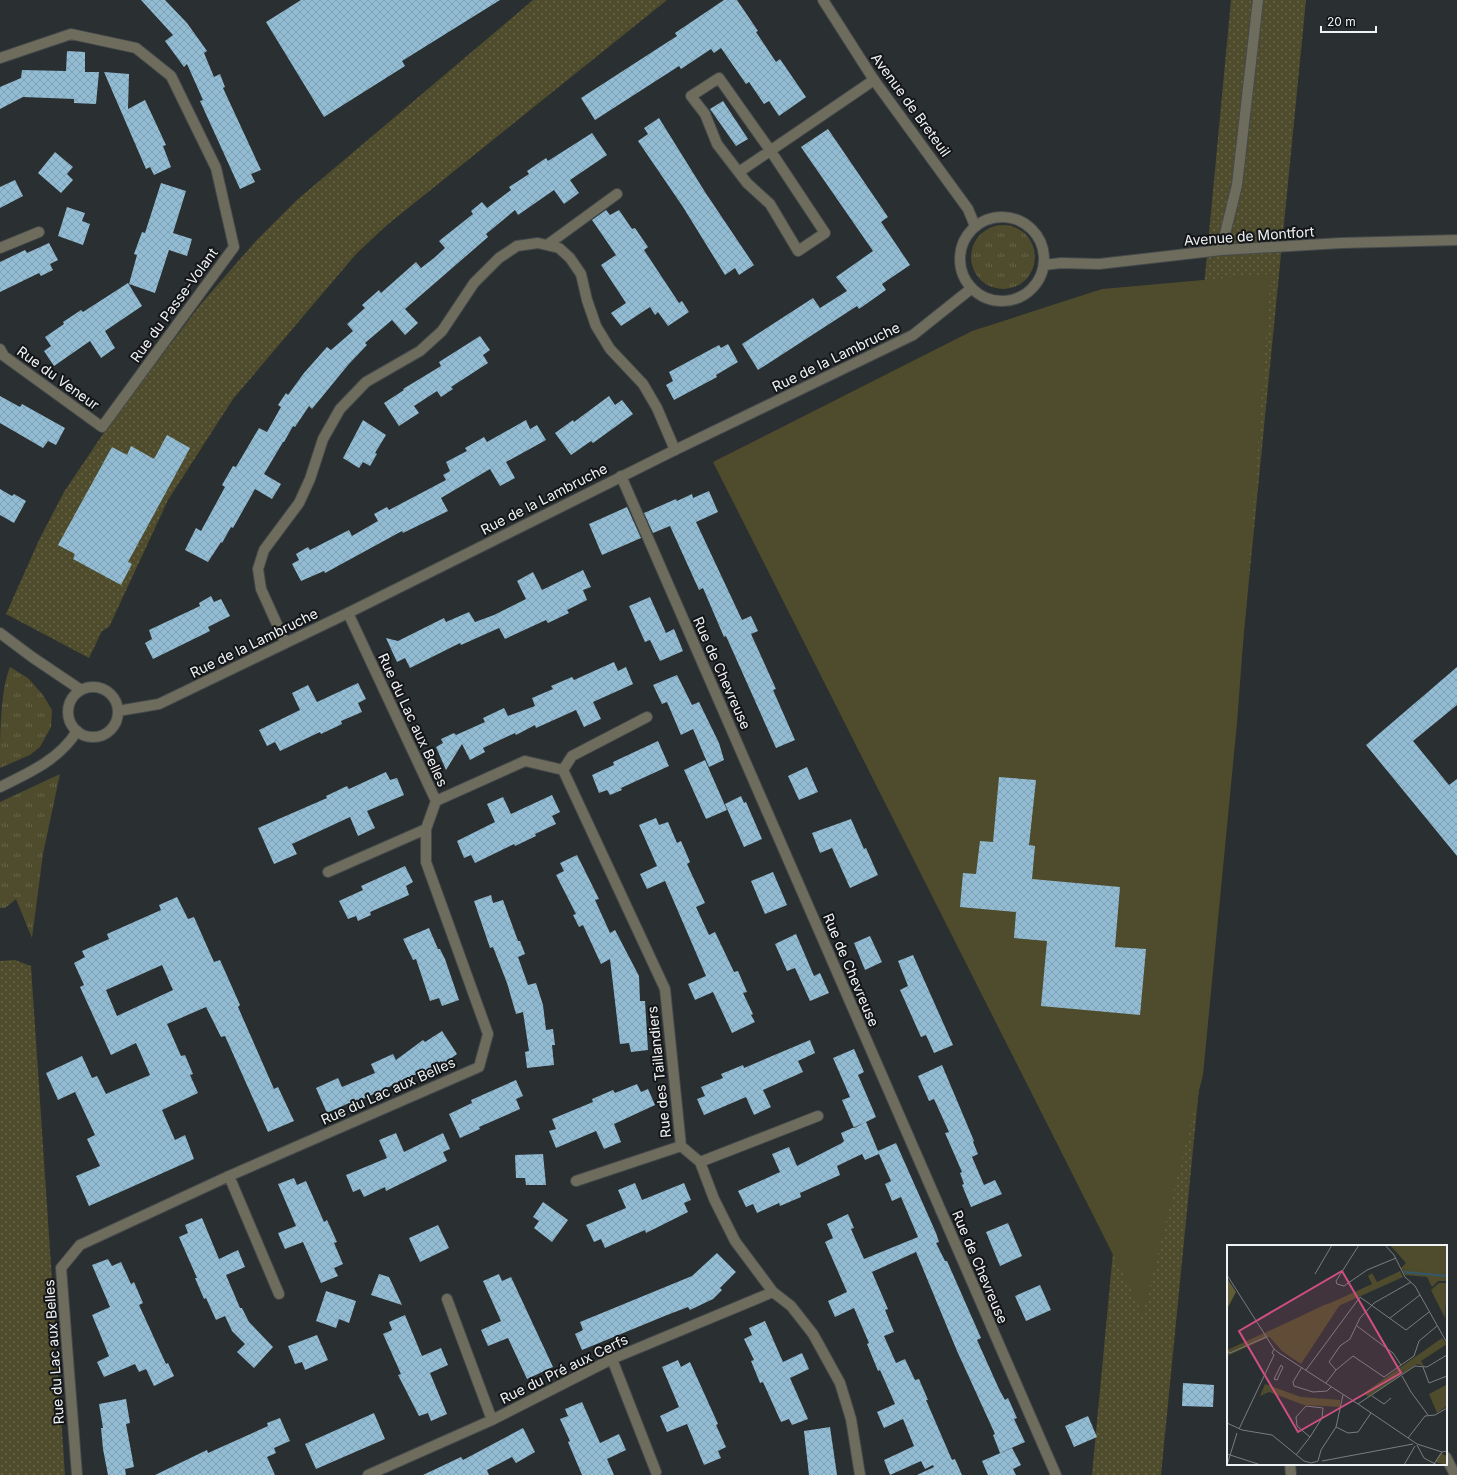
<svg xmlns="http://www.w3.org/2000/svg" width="1457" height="1475" font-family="Inter,sans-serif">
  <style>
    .grass { fill: url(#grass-tufts) }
    .park { fill: url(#park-dots) }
    .pitch { fill: #4e4c2c }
    .building { fill: url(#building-cross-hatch); fill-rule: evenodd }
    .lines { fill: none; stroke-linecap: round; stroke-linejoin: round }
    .minor-casing { stroke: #464a4c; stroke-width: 12 }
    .tertiary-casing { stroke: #464a4c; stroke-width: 12 }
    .minor { stroke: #6e6d5d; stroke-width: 10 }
    .tertiary { stroke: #6e6d5d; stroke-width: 10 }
    .labels { text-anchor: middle; stroke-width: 4; stroke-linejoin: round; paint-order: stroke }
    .street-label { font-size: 14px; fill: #f0f3f5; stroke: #141618 }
    .inset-river { fill: none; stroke: #31586c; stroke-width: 2 }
    .inset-road { fill: none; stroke: #797d7f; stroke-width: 1 }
    .view { fill: #ce4f82; fill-opacity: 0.15; stroke: #ce4f82; stroke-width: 2 }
    .inset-edge { fill: none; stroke: #f0f3f5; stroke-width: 2 }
  </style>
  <defs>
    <pattern id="grass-tufts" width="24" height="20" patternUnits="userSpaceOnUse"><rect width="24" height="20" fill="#4e4c2c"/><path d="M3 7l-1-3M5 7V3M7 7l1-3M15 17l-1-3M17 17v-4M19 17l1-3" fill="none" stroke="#68664b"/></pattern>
    <pattern id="park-dots" width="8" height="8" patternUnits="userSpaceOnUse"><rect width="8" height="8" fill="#4e4c2c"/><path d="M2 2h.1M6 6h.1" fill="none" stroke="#68664b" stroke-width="1.8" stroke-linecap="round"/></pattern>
    <pattern id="building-cross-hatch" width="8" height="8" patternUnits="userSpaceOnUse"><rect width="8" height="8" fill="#92bcd3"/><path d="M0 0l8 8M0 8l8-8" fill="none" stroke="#809fb1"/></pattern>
  </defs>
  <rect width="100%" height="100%" fill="#2a2f31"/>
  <path class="grass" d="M971 257a32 32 0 1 1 64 0a32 32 0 1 1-64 0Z
    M10,667L28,678L43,695L52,710L51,727L40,747L30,755L0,768C0,740 0,690 10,667Z
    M60,774L43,854L32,938L16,899L5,908H0V802Z"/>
  <path class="park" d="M533,0H667L387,225L356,254L233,399L168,500L109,627L102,631L89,658L6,614L40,538L64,492L107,428L200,305L255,242L298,199Z
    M1231,0H1306L1161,1475H1092Z
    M15,960L31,966L65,1475H0V961Z"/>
  <path class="pitch" d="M1271,274L1237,723L1203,1075L1143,1314L713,462L972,331L1102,289Z"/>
  <path class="building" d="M141,0H165L187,23L207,51L204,53L214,77L220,74L225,87L223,88L261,170L251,174L255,182L240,189L200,101L203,100L187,64L184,67L165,41L173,35Z
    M301,0H500L402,61L405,66L324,117L266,22Z
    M724,0H737L758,31L756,32L776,62L780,59L806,97L779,116L769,101L764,104L749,82L746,84L721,48L714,53L711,49L681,69L679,66L595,120L581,98L677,36L675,33Z
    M67,51L85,52V72H99L96,104L74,103V99L23,97L0,109V87L21,78L22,70L66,71Z
    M104,72L129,74L128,109L145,100L166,145L163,146L171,167L154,175L150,167L146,169Z
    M723,101L748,139L736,146L710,109Z
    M659,118L705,192L754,265L739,275L735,268L725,275L683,207L638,141L648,134L644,128Z
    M828,129L888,217L881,222L910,265L882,284L886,290L859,309L857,306L758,370L742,344L813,298L820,308L847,291L836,277L873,251L801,147Z
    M592,133L607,155L570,180L579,193L564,204L554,190L518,215L515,210L486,234L488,237L405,309L418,323L405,335L392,320L365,343L367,345L348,365L312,409L309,406L295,427L293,426L284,442H283L264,474L281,484L272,499L255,489L233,528L231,527L222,543L221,542L208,562L185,550L196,528L201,531L225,487L222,485L233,466L236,467L259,428L267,432L281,407L278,405L286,393L288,395L304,373L327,347L331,350L353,331L347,324L365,308L362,305L379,290L381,293L416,262L421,268L434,258L445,248L439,241L473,214L471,211L482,202L487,208L511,190L509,187L529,174L527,171L546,158L548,161Z
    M55,152L73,167L67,174L73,180L61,193L38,173Z
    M15,180L23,196L0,208V187Z
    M161,183L186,191L173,233L192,239L187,256L169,250L155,293L129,284L137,255L134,254L142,232L145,233Z
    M67,207L85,213L82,221L90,224L83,245L58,236Z
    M606,210L610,215L619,210L632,229L635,228L648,247L644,250L679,303L682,301L689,312L668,326L658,312L655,315L650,307L621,326L611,313L626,303L601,265L616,255L592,220Z
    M49,243L58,260L50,264L53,270L41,276L39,273L0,292V262L25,250L27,253Z
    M128,283L142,306L105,331L115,348L101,358L90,341L54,366L44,351L51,346L45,337L64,324L63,322L81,310L83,312Z
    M480,336L490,350L483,355L488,363L451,387L453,389L441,397L437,391L414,406L419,413L399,426L384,403L404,390L403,389L441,366L439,362Z
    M728,344L738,362L716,375L717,377L674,400L666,385L673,381L669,372L719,345L721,348Z
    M0,396L20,407L22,404L65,428L56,445L48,441L43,448L0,423Z
    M609,396L615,405L622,400L633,414L593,443L591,441L571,455L555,433L573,420L574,422Z
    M363,420L386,435L375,453L377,454L370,466L363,462L359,468L343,458Z
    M526,420L530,429L537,425L546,440L506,462L515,478L500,486L490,469L441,498L448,511L403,533L402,531L325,573L324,571L301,581L292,564L299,560L296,554L308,547L310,550L349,530L352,536L378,521L374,514L387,507L389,510L446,480L443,475L450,471L446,462L467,451L465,448L484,437L487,442Z
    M167,435L190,448L128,562L132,564L121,585L73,559L75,554L58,545L112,447L127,455L131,446L154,459Z
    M0,489L12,496L14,494L26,501L14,523L0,515Z
    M709,491L718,512L696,522L742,620L751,616L758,631L751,634L776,689L773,690L795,740L776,748L726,636L724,637L703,588L699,590L670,526L653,533L644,513L676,499L677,501L692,494L693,498Z
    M627,507L641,538L602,555L589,524Z
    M583,570L591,587L583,590L587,600L567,610L569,613L548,623L546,620L505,639L499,628L461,645L460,643L410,668L405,658L397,662L386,638L398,641L444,618L446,622L469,612L475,622L494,615L526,599L517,581L533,572L542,590Z
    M211,596L214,602L221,599L230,616L208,627L210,631L153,659L145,643L152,639L149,630L200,606L199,603Z
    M650,597L666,633L674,629L683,651L660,661L650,640L645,642L629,606Z
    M614,662L618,671L626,667L633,684L593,702L601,719L584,727L576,710L536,728L535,725L516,735L515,733L483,748L485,752L470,760L462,744L446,770L436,747L443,743L441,739L454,733L456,735L485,722L483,718L504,708L508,716L535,706L532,698L553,689L551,686L572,677L574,680Z
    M1457,667V705L1413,741L1449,785L1457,779V856L1366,745Z
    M677,675L692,705L699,702L719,743L724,760L709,767L693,729L681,735L667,702L662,704L653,685Z
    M358,683L366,699L358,703L362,712L341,721L342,724L321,734L320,732L280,751L275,742L267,746L259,730L300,710L292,693L308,685L317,702Z
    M658,741L669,766L621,788L622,790L610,795L607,790L599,793L592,775L614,765L613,762Z
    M705,760L727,810L706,819L684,770Z
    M807,767L818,792L799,800L788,776Z
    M386,772L390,780L397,778L404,795L367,811L375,828L358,836L350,817L292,844L297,854L274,864L258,828L327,798L326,796L347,786L349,789Z
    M999,777L1036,780L1029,845L1035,846L1032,879L1120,887L1115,947L1146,949L1140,1015L1041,1006L1047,941L1014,938L1016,912L960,907L963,873L976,874L980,841L993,842Z
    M552,795L560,812L552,816L556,824L535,834L536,836L515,846L514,844L475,863L471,855L464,858L457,841L495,822L487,804L503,797L511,814Z
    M741,796L744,803L746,802L762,839L744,847L725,804Z
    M656,818L659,825L668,822L677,843L681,841L690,862L687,864L705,903L696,907L709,935L715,932L734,972L738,971L747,992L743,993L753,1014L751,1015L755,1022L732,1033L713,992L695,1000L688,984L706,976L665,881L647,889L640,874L657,866L639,825Z
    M851,819L864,849L866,848L878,875L850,888L832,848L820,853L812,833Z
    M577,855L599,899L595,900L610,933L615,930L639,976L640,1001H645L648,1050L631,1052L629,1043L620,1044L610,959L601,964L583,925L579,927L573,915L576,914L556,875L564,871L560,863Z
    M405,866L413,882L406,886L409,895L370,912L371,915L358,921L356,916L348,919L339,901L363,890L361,886Z
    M773,872L787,905L765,914L751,881Z
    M491,895L493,903L503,900L518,941H520L525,954L518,957L528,985L536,983L543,1005L546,1030L553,1029L555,1045H552L554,1065L527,1068L525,1052L529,1051L523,1012L516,1014L507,983L493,947L490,948L474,901Z
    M177,897L188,919L194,917L214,962L220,960L240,1005L238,1007L274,1089L278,1087L294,1121L268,1132L225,1036L221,1037L206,1007L167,1024L181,1056L185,1055L193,1074L190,1075L198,1093L162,1110L175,1140L185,1135L194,1159L89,1206L76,1176L100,1166L87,1139L95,1135L75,1092L58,1100L46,1073L82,1056L92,1078L97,1076L106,1094L150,1075L136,1043L111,1055L80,987L84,985L74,963L85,957L82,951L109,939L107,934L161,910L159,905ZM162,965L173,990L117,1016L106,990Z
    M429,928L438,949H440L445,959L459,1000L442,1006L439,998L430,1001L416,959L413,960L403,939Z
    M796,934L814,976L820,973L829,993L810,1001L795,968L787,971L775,944Z
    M870,936L882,962L865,970L854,943Z
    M913,955L953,1045L934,1053L926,1035L921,1037L900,990L908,986L898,961Z
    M442,1031L457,1054L443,1064L441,1061L420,1075L419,1073L350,1105L349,1103L327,1113L316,1088L338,1078L342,1087L375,1073L371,1064L393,1054L396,1060L423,1040L425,1042Z
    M810,1040L815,1053L798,1061L803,1072L763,1090L771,1107L754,1115L746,1097L704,1115L697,1099L705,1096L701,1087L723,1078L721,1074L743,1065L744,1068Z
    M854,1049L864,1072L858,1075L876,1117L854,1128L842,1100L850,1097L833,1058Z
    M942,1065L974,1141L973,1142L978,1154L972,1157L984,1185L995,1180L1002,1194L971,1207L962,1185L964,1184L960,1173L962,1172L945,1133L949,1132L934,1099L929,1101L918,1076Z
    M516,1080L523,1096L516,1099L520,1109L479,1127L480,1129L460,1138L449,1114L472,1103L471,1100Z
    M637,1084L641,1092L648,1089L655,1105L614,1124L621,1142L604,1149L596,1131L556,1148L549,1131L556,1129L552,1119L593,1102L592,1099L613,1090L615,1093Z
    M866,1122L878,1151L896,1143L936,1233L939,1242L936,1243L945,1261H947L981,1338L977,1340L999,1389L1005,1400L1008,1398L1017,1418L1014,1419L1025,1442L1000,1453L993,1435L995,1434L957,1351L916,1252L872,1272L888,1309L885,1310L894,1332L884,1336L896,1363L905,1359L915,1380L919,1379L928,1400H926L952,1460L955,1459L962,1475H917L934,1467L933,1465L925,1469L921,1461L890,1475L884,1460L914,1446L903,1419L884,1428L877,1412L895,1404L880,1370L878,1371L867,1344L869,1343L854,1308L835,1317L828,1301L847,1292L825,1242L833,1238L827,1224L848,1214L854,1228L851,1229L864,1259L918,1237L901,1197L892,1201L885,1184L891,1181L879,1154L865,1160L862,1154L837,1166L840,1175L800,1193L801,1197L780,1206L779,1203L757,1213L753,1204L746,1207L738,1191L780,1172L772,1154L789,1147L797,1166L842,1143L844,1141L841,1133Z
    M396,1133L404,1152L443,1133L450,1149L443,1152L447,1161L386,1191L385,1187L364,1197L360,1189L353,1192L346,1175L387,1158L379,1140Z
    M543,1154L546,1185H526L525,1178H516L515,1155Z
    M294,1178L297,1185L306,1181L324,1222L327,1220L337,1242L334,1243L343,1264L334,1268L338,1276L321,1283L303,1242L285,1249L278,1233L296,1226L278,1184Z
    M635,1183L642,1200L684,1183L691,1200L684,1203L688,1212L646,1233L645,1230L605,1248L601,1239L594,1242L586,1225L626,1208L618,1190Z
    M543,1202L568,1220L552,1242L534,1228L539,1221L533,1217Z
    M202,1218L219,1259L238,1250L245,1267L226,1275L240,1308H242L249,1322L273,1347L254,1368L237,1352L245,1344L232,1331L225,1316L216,1320L206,1298L204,1299L195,1278H197L179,1237L188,1233L185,1225Z
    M1008,1223L1022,1256L1000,1266L986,1232Z
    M438,1225L449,1248L420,1262L409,1238Z
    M717,1253L736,1272L720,1288L722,1290L713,1299L690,1310L688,1307L667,1315L582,1350L575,1334L583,1330L580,1322L692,1276Z
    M108,1259L112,1266L121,1262L131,1284L134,1282L143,1303L139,1305L166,1364L168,1363L174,1376L154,1386L146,1369L139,1372L135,1364L104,1377L97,1362L109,1356L92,1315L110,1307L92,1265Z
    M379,1274L389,1277L402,1305L371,1295Z
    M499,1274L502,1281L511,1277L553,1367L527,1379L508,1338L488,1346L481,1330L501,1321L483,1281Z
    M1040,1285L1051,1310L1026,1321L1015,1296Z
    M326,1291L356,1301L349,1323L339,1319L336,1328L316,1321Z
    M405,1315L422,1356L441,1348L448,1365L430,1373L447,1414L431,1421L428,1413L419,1416L398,1375L401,1374L383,1334L392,1330L389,1322Z
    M765,1321L783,1362L802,1353L809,1369L790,1378L808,1419L792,1425L789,1419L781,1422L763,1382L760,1383L751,1361L754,1360L744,1339L752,1335L749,1328Z
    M317,1335L328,1360L305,1370L302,1362L295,1364L288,1346Z
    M678,1360L681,1367L690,1362L718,1424L716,1425L726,1447L718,1451L721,1458L704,1465L687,1424L667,1432L660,1416L679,1407L662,1367Z
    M1183,1383L1214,1385L1213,1407L1182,1406Z
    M126,1399L130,1423L126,1424L134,1467L125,1469L126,1475H108L103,1449L101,1428H103L99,1404Z
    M582,1402L600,1443L619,1434L626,1450L607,1459L614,1475H582L568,1442L570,1441L560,1419L568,1416L565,1409Z
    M374,1413L385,1439L316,1469L305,1444Z
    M1088,1416L1097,1437L1074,1447L1065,1426Z
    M280,1418L290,1441L274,1448L276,1453L267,1457L275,1475H155L207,1450L208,1453L268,1426L267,1423Z
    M830,1427L837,1475H809L804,1431Z
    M523,1428L535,1452L516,1463L512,1457L487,1470L489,1475H423L461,1457L463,1460Z
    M1012,1448L1021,1465L1013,1469L1016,1475H988L982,1461Z"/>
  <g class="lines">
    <defs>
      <path id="minor" d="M0,58L71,34L136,48L171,76L216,168L234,247L102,427L4,356L0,349
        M719,78L770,150L825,233L798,251L770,204L747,183L717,144L705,114L691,96Z
        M739,172L874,80
        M547,245L617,194
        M0,248L39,232
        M1221,250L1237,185L1258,0
        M621,476L1056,1475
        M285,642L261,589L258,569L264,550L299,503L310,479L323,439L340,409L366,382L420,351L442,331L474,283L499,258L517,246L538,243L559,248L570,258L581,274L587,300L596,326L610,349L643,384L657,408L675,450
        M563,770L572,756L647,717
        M0,787C29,773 60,759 77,731
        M436,801L525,761L563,770L665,989L681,1146L700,1162L714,1199L735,1241L773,1292L791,1306L813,1334L840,1383L851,1419L860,1475
        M328,872L426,829
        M700,1162L818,1116
        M229,1176L279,1294
        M576,1181L681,1146
        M447,1299L492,1420
        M612,1359L656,1472
        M1446,1457L1455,1475
        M1290,1464L1291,1475
        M77,1475L61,1268L80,1245L229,1176L479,1067L488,1034L426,862V829L436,801L348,613
        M368,1475L492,1420L612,1359L773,1292"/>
      <path id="tertiary" d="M823,0L874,80L968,209L975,226
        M960 259a42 42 0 1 1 84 0a42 42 0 1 1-84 0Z
        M1044,265L1061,263L1099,264L1221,250L1341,243L1457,240
        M0,633L32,657L81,690
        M68 712a25 25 0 1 1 50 0a25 25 0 1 1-50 0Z
        M118,711L159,704L348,613L675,450L913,335L972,288"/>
    </defs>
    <use href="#minor" class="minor-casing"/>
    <use href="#tertiary" class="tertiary-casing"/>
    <use href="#minor" class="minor"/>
    <use href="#tertiary" class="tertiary"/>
  </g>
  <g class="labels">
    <g class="street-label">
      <text transform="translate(911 105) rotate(54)" y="5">Avenue de Breteuil</text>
      <text transform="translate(1249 236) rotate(-4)" y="5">Avenue de Montfort</text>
      <text transform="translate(174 305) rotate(-54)" y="5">Rue du Passe-Volant</text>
      <text transform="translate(836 357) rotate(-26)" y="5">Rue de la Lambruche</text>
      <text transform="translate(58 378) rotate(36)" y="5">Rue du Veneur</text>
      <text transform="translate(544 499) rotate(-27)" y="5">Rue de la Lambruche</text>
      <text transform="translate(254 643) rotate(-26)" y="5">Rue de la Lambruche</text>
      <text transform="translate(722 673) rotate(66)" y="5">Rue de Chevreuse</text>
      <text transform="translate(413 720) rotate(65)" y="5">Rue du Lac aux Belles</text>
      <text transform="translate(851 970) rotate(67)" y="5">Rue de Chevreuse</text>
      <text transform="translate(659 1072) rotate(-96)" y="5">Rue des Taillandiers</text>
      <text transform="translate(388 1091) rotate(-24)" y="5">Rue du Lac aux Belles</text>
      <text transform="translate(980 1267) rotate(67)" y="5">Rue de Chevreuse</text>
      <text transform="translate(54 1352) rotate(-94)" y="5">Rue du Lac aux Belles</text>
      <text transform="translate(564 1369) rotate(-26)" y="5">Rue du Pré aux Cerfs</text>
    </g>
  </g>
  <g transform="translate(1227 1245)">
    <rect width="220" height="220" fill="#2a2f31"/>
    <path d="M175,24L220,27V36H211L205,42L200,32L178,30Z" fill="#4e4c2c"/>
    <path d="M0,33L9,47L0,64Z" fill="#605d38"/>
    <path d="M219,140L220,161L210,168L202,149Z" fill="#4e4c2c"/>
    <path d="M163,0H220V28L173,24L179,18ZM173,26L176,32L0,111V105L145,39L141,31L145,28L150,37ZM215,93L220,99L194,116L197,121L190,119L141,152L137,148ZM38,139L74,152L113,155V162L77,160L42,147L33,151ZM213,208L220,211V220L208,217Z" fill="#4e4c2c"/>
    <path d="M212,38H220L218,73L204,45ZM116,55L74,119L55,106L39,88L97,60Z" fill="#4e4c2c"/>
    <path class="inset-river" d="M177,27L220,31"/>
    <path class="inset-road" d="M132,0L109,36L110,39L117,41L140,25L169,13M158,0L167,10L178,32L188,41L220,98M88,29L105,0M0,30L47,104M163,73L193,50M130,81L166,108L174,120M0,106L3,108L39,92M52,108L131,159M47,110L45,108L47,104L52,108M54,120L56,122L50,135L47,134ZM75,122L66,137L67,141L86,147L100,146L104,142M196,122L202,138L220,131M79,125L133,52L179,85L202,67M109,125L102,117L113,101L123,94L133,73L147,58L184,37M175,131L184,147L201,170M99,138L109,125L126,111L157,132L187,111L192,96L210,81M145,151L157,159L164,153M131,159L188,121L200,122L220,110M131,159L190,199L215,207L220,206M0,178L15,185L45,190L77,216L84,218L91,216M109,182L121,188L131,187L144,168M12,184L47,110M181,193L198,171L208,170L220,163M190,200L197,213L210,220M0,209L34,220M69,210L83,192L95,173L96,163L79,161L69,172L70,181L83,192M91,216L94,205L109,182L116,150M95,216L186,199M207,219L215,207M0,220L10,188M138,220H160M177,220L188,201"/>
    <path class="view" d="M115,26L174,128L71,187L12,86Z"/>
    <rect width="220" height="220" class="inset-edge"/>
  </g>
  <path d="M1321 26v6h55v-6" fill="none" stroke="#f0f3f5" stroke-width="2"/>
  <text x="1327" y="26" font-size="12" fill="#f0f3f5" stroke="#141618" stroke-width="3" paint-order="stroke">20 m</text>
</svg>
